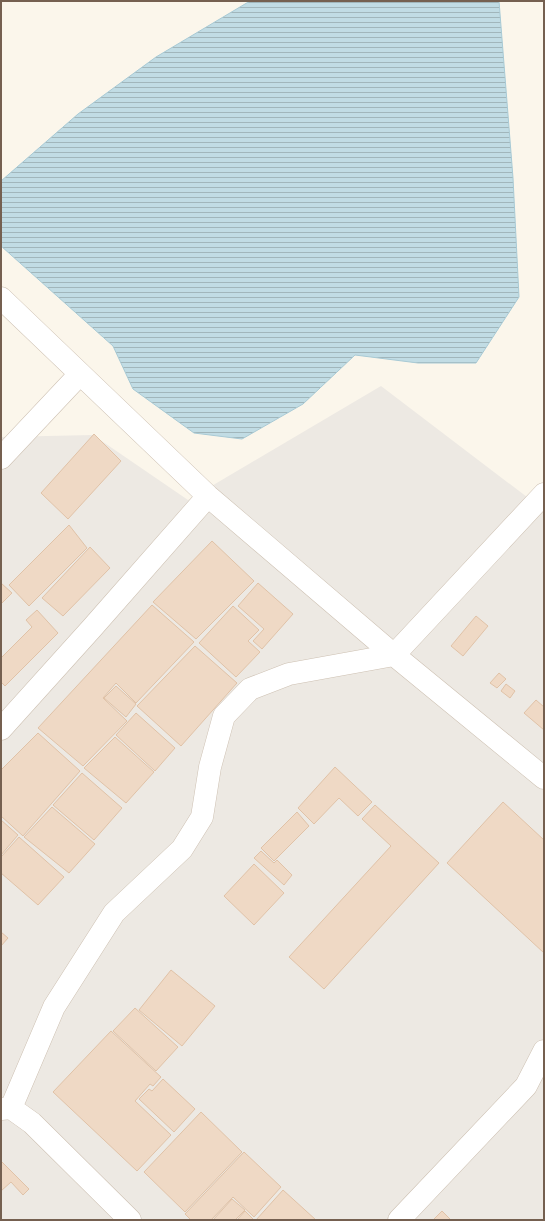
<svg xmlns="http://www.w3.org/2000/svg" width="545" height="1221" font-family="'Sofia Sans Condensed',sans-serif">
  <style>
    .industrial { fill: #ede9e3 }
    .water { fill: url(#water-rules); stroke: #a8cad5 }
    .building { fill: #efd9c5; stroke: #e0c2a7 }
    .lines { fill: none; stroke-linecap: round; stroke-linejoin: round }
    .minor-casing { stroke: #cdc0b2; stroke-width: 23 }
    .minor { stroke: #fff; stroke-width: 22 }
  </style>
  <defs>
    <pattern id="water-rules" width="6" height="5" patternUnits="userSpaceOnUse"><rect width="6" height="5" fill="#c1dce4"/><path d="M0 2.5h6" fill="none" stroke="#a1b6bb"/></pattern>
  </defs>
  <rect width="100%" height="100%" fill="#fbf6eb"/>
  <path class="industrial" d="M381,386L544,510V1220H1V437L93,435L188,500Z"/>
  <path class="water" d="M250,1H499L513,178L519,297L476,363H418L355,355L303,404L242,439L194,433L133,389L113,346L1,246V181L78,114L156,57Z"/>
  <path class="building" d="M94,434L121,461L68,519L41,493Z
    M69,525L87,548L29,606L9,585Z
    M212,541L254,581L196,639L153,602Z
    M90,547L110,568L63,616L42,598Z
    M1,583L12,593L1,604Z
    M258,583L293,614L262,649L253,641L264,629L238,606Z
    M152,605L194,642L136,703L116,683L103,698L127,721L83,766L38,728Z
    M233,606L259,630L248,641L260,652L236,677L199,643Z
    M37,610L58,633L5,686L1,682V658L32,627L26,620Z
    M476,616L488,626L463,656L451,646Z
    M195,646L237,683L181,746L137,706Z
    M499,673L506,679L497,688L490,683Z
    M506,684L515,691L510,698L501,691Z
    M116,686L136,704L126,717L104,698Z
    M536,700L544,707V730L524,713Z
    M136,713L175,748L155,771L116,735Z
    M38,733L80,771L23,836L1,816V770Z
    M115,737L154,772L126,803L84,768Z
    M335,767L372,802L358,816L339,798L314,824L298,808Z
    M82,773L122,808L94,840L53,805Z
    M503,802L544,840V953L447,863Z
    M375,805L439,863L324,989L289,957L391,846L362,819Z
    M52,807L95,844L69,873L24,837Z
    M297,812L309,826L274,861L261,848Z
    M1,820L18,835L1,855Z
    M19,837L64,877L38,905L1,873V857Z
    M261,851L274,863L277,860L292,875L284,885L254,858Z
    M254,864L284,893L254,925L224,896Z
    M1,932L8,938L1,946Z
    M171,970L215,1006L182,1046L139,1010Z
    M135,1008L178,1047L156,1071L113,1031Z
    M111,1031L161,1077L153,1086L150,1084L135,1101L171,1135L137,1171L53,1092Z
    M163,1079L195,1109L174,1132L139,1099L149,1089L152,1091Z
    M201,1112L242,1152L185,1212L144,1172Z
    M244,1152L281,1187L254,1217L233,1197L211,1220H191L185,1214Z
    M1,1161L29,1189L23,1195L11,1182L1,1191Z
    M283,1190L316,1220H256Z
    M232,1199L245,1210L235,1220H213Z
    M245,1211L254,1220H237Z
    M442,1211L451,1220H433Z"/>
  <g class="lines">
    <defs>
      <path id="minor" d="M1,298L208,496L394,655L544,778
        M1,458L80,374
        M1,729L92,628L208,496
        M11,1108L54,1007L114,913L182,849L202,817L210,767L224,716L250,689L289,674L394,655L544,494
        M1,1109L11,1108L32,1123L130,1220
        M399,1220L526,1086L544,1051"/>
    </defs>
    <use href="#minor" class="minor-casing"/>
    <use href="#minor" class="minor"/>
  </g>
  <rect width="545" height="1221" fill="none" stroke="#756050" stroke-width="4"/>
</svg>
